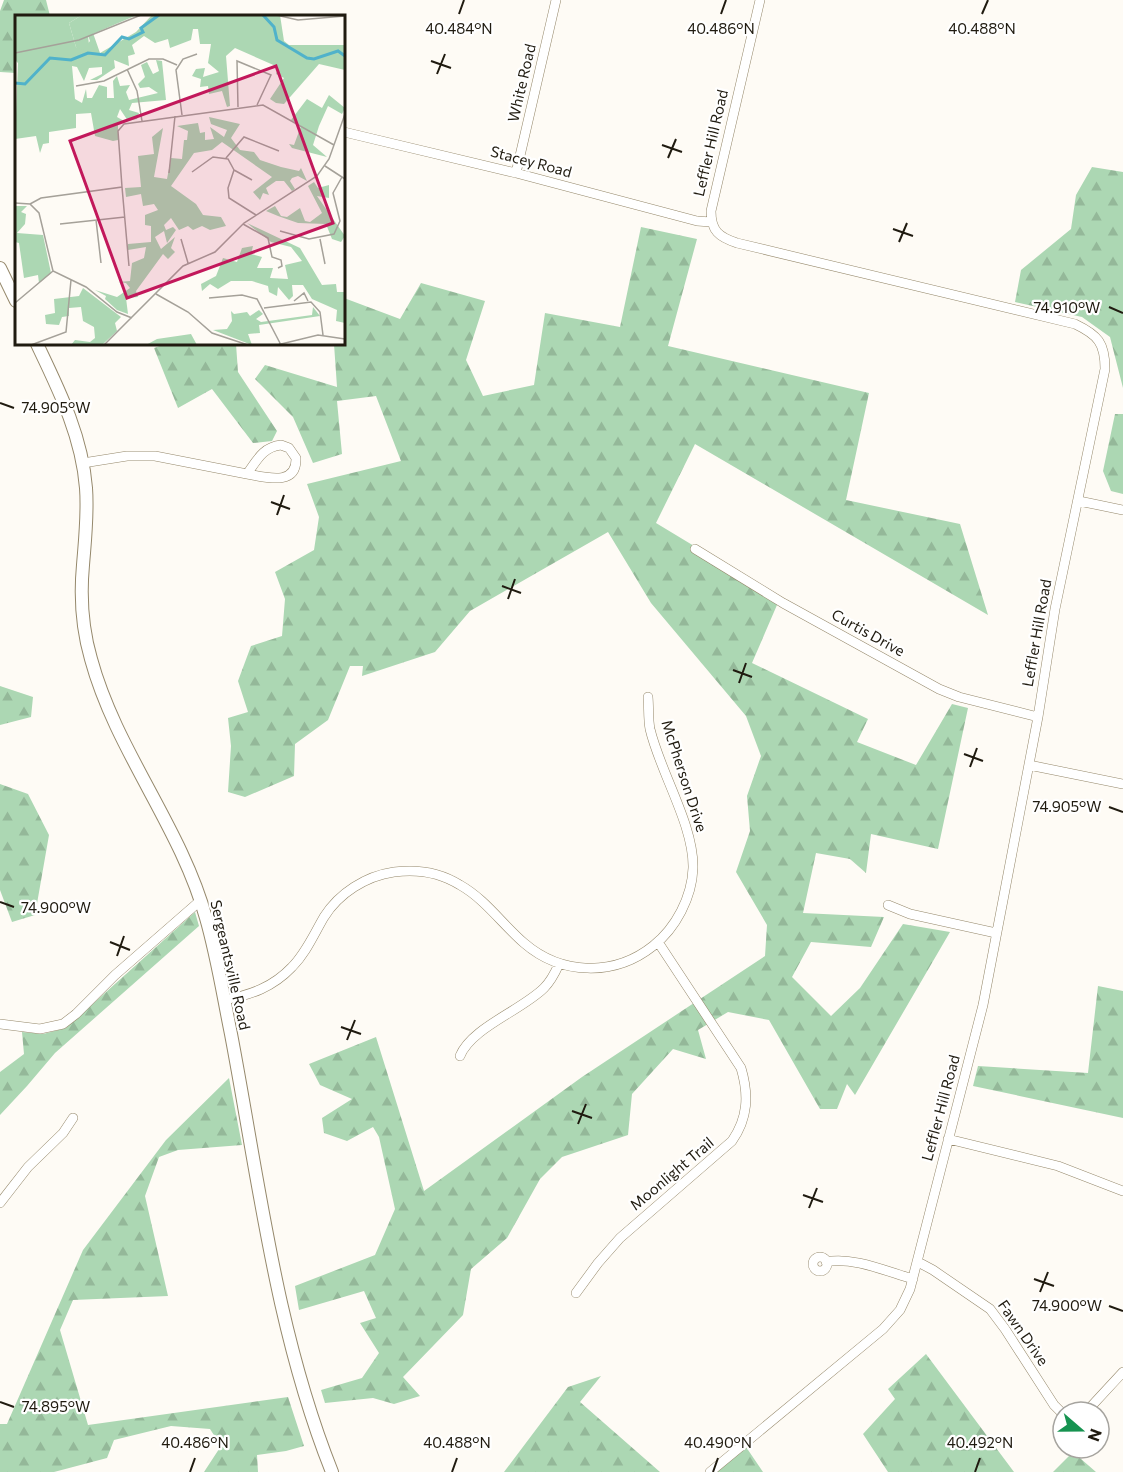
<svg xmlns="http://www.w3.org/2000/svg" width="1123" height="1472" font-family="Commissioner,sans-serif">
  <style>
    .forest { fill: url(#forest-firs) }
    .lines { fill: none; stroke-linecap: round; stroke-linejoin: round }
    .minor-casing { stroke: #95886b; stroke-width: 10 }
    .secondary-casing { stroke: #95886b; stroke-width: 14 }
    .minor { stroke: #fff; stroke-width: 9 }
    .secondary { stroke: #fff; stroke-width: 12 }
    .ticks { fill: none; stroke: #201b10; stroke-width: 2 }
    .labels { text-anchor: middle; stroke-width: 4.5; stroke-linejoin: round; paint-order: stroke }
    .street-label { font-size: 15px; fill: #201b10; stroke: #fff }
    .inset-river { fill: none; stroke: #50b2ca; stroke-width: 3 }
    .inset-road { fill: none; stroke: #a5a199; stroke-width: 1.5 }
    .view { fill: #c2185b; fill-opacity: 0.15; stroke: #c2185b; stroke-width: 3 }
    .inset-edge { fill: none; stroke: #201b10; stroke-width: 3 }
    .ticks-label { font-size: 15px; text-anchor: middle; fill: #201b10; stroke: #fff; stroke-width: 4.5; stroke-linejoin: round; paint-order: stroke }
  </style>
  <defs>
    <pattern id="forest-firs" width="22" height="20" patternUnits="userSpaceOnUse" patternTransform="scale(1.5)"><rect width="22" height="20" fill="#acd7b3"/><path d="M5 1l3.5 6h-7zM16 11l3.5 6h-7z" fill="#94b899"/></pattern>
  </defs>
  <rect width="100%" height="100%" fill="#fefbf5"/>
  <path class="forest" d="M4,0H46L50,16H16V73L0,72V11Z
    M1092,167L1123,172V388L1110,337L1082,317L1015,302L1021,270L1071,229L1076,195Z
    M641,227L697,239L668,346L869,393L846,500L960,524L988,615L695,444L656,523L780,598L752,663L868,719L857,742L916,765L952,704L968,708L938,849L871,834L866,873L850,859L816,853L803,913L884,917L871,947L811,942L792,977L831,1016L860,988L903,924L950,932L855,1095L847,1084L837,1109H820L769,1020L728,1012L698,1030L706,1059L673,1049L632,1094L628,1135L562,1157L540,1179L507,1238L471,1269L463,1315L403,1377L420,1396L394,1404L373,1398L325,1403L321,1390L362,1378L379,1353L360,1323L376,1318L364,1291L299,1310L295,1286L375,1255L395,1209L379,1137L373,1127L347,1141L324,1133L322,1118L352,1099L320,1085L309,1064L376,1037L424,1191L582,1077L765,956L767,925L736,872L750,831L747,796L761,756L746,716L651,603L608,532L470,611L435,652L362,676L363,666H350L328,720L295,744L294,776L245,797L228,792L231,746L228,718L248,712L238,681L251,646L282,636L285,599L275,572L314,550L319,517L307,484L401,461L376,396L337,401L342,454L313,463L293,417L255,379L265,365L337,387L334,344H344V298L400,319L421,283L485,301L466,360L483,396L534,385L545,313L620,327Z
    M165,344H236L238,372L277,431L272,441L253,443L212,389L178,408L154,348Z
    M1115,414H1123V494L1111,491L1103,471Z
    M0,686L33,697L31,717L0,725Z
    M0,784L28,794L49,835L35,915L12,922L0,890Z
    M195,912L199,926L55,1053L27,1086L0,1115V1072L24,1054L22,1032L43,1034L66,1028Z
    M1098,986L1123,991V1118L973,1086L978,1066L1088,1073Z
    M229,1078L242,1145L178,1150L159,1157L145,1196L168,1296L73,1300L60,1330L88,1425L288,1397L304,1446L286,1451L257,1455L258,1472H204L221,1446L210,1429L171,1426L114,1440L107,1458L54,1472H0V1424H7L83,1250L166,1140Z
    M926,1354L1014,1472H888L863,1434L895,1399L888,1389Z
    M601,1376L580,1402L660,1472H504L568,1387Z
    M744,1444L763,1472H710Z
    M1073,1452L1096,1472H1053Z"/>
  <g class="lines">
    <defs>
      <path id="minor" d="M344,132L516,173L697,221L711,222
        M516,173L556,0
        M281,445L289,448L296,458C297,487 265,477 247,474C257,460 263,447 281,445Z
        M83,463L127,456H155L247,474
        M1079,501L1123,510
        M695,549L783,603L939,689L959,697L1038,717
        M1029,765L1123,784
        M888,905L910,914L996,933
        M224,1000C251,995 273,987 292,967C306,953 314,934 324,917C339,893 366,876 394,872C417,869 441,873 460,885C485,899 502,924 524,943C561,975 614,977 653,946C676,928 692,897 693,868C694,825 660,772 650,729C648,719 649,708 648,697
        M0,1024L40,1029L63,1024L76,1014L115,975L201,900
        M460,1056C471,1028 522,1010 544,988C551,981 555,973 559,964
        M948,1139L1058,1166L1123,1191
        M0,1203L28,1167L63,1133L73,1118
        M813 1264a7 7 0 1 1 14 0a7 7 0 1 1-14 0Z
        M826,1262C852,1256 888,1272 913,1279
        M918,1262L933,1270L990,1309L1005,1329L1054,1405L1063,1414
        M576,1293L598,1263L620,1238L732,1141C748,1118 749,1095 741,1068L658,942
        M1086,1412L1123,1372
        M710,1472L883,1329L900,1310L910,1289L983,1005L1038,717L1055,609L1105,369C1105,343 1098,335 1075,324L737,243C719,237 711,231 711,211L760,0"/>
      <path id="secondary" d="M0,268L16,301
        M37,344C59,390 82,436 86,488C88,514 85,540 83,565C80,597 82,628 91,659C116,751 181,827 206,918C217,956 223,995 231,1034C259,1181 276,1332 332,1472"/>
    </defs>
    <use href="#minor" class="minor-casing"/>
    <use href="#secondary" class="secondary-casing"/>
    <use href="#minor" class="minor"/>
    <use href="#secondary" class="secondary"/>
  </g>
  <path class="ticks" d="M459,14L464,0M721,14L726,0M982,14L988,0M431,61L451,68M437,74L445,54M662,145L682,152M668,158L676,139M893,229L913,236M899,242L907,223M1109,307L1123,313M0,403L14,408M271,502L290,509M277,515L284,495M502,586L521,593M508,599L515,579M733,670L752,677M739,683L746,663M964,754L983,761M970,767L977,748M1109,807L1123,812M0,902L14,907M110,942L130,950M117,956L124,936M341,1027L361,1034M347,1040L355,1020M572,1111L592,1118M578,1124L586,1104M803,1195L823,1202M809,1208L817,1188M1034,1279L1054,1286M1040,1292L1048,1272M1109,1306L1123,1311M0,1402L14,1407M190,1472L195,1458M452,1472L457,1458M713,1472L718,1458M975,1472L980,1458"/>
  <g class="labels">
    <g class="street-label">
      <text transform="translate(522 83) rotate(-77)" y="5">White Road</text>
      <text transform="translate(711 143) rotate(-77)" y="5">Leffler Hill Road</text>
      <text transform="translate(531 162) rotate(15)" y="5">Stacey Road</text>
      <text transform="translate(868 633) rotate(29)" y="5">Curtis Drive</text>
      <text transform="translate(1037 633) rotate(-80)" y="5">Leffler Hill Road</text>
      <text transform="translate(684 776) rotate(72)" y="5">McPherson Drive</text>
      <text transform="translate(230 965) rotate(77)" y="5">Sergeantsville Road</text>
      <text transform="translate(941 1108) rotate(-75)" y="5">Leffler Hill Road</text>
      <text transform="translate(672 1174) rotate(-40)" y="5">Moonlight Trail</text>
      <text transform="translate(1023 1333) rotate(55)" y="5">Fawn Drive</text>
    </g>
  </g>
  <g transform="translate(15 15)">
    <rect width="330" height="330" fill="#fefbf5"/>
    <path d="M67,0H122L73,21L75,38L65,37L61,32L54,8Z" fill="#acd7b3"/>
    <path d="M0,0H67L54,8L61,32L73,38L68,35L75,26L73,20L78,18L85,38L121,17L137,0H265L269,26L274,30H330V55L304,49L269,89L261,88L255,84L269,63L261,59L263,52L220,33L211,41L215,91L212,92L207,76L194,79L193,71L185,72L186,64L177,61L181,54L190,53L188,62L204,57L193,48L196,29H185L183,14H178L176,25L155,33L153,24L140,28L129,21L117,30L120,39L113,41L114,51L99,45L100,53L82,65H75L87,59V52L74,53L69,66L62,52L57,51L60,84L67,88L71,74L72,83H77L84,70L92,72V83H99L98,66L102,61L105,71L115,70L111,77L114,85L143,78L134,72L125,73L123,69L130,62L126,50L132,47L138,59L144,56L141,45L147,46L151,85L117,88L114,95L124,98L122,104L113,106L105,94L102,102L109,106L103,110V125L98,126L80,121L76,98L61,99V113L34,117V128L28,129L25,138L21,121L0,124L3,48L0,45ZM314,80L330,93L327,99L313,91L304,111L298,130L312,142L277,133L274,129L279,130L286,111L276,105L292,84L307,93ZM194,102L225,109L216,123L225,135L239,137L245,145L266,152L284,156L286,153L292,166L283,161L277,163L275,166L280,174L277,176L269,166H261L251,173L254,180L248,178L245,185L238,177L257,162L207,127L197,135L179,138L156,171L181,189L188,200L206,202L211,211L195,215L187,211L178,215L173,211L164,215L156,203L149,210L151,215L158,212L161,215L152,228L149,216L140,222L146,234L160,222L156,233L160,237L153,244L148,239L121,276L123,282L111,283L113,299L102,295L90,284L91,281L80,275L102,282L115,273L111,268L103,267L115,266L117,248L129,243L131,232L113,235V229L136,227V211L130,210V200L143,195L139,189L128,191L126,179L111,182L110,173L126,172L123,141L139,139L137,122L148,113L139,162L152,164L156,143L167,144L169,125H172L173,116L162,111L183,108L185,118L190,117V125L199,124L195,112L209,122L212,115L196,109ZM299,167L303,173L314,170V183L302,181L330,221L326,227L317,224L311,209L283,208L263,201L251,196L260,191L266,201L272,202L285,193L290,206L295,207L307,198L293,171ZM0,191H12L6,197L11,199L10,209L2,218L28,220L36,258L24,268L23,260L9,263L4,228L0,227ZM232,208L285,233L307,270L321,269L322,277H330V308L321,306L322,295L297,284L288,270H277L278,281L274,285L263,272L262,281L254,277L253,271L237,266H216L203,274L195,269L187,276L186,269L201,261L208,243L222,247L227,233L238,231L236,239L247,242L242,253H258L255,263L273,264L270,250L287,246L276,232L256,227ZM68,273L106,302L100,308L102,316L87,330H56L60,325L75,327L80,323L79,312L68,306L66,292L54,293V301L47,302L44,310L31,309L30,300L40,298L39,284L64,281ZM298,292L305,301L244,310L245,318L233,319L237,330L198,315L212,314L217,306L216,296L219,299L232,297L235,301L244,295L248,299L241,304L246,307L297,300ZM176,319L182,330H131L142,324Z" fill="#acd7b3"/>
    <path class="inset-river" d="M248,0L259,12L262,25L292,43L299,44L323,36L330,41M0,68L10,69L35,43L56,45L73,38L90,40L107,22L114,24L128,17L126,13L144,0"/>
    <path class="inset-road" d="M261,0L283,5L330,1M0,38L64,25L126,0M112,54L122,76L127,106M61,71L89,66L134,44H148L162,50M223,92L222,46L256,60L242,90M167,100L161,55L168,44L182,39M211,143L229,122L264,136M310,151L330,164M219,155L237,165M177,157L198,142L213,144L219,155L213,173L214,183L241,200M154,158L160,101M107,172L114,251M0,188L15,189L24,198L38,256L71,272L102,297L117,303M15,189L26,183L107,172L103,116L109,109L248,90L319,130M81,205L86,248M45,209L110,202M228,209L253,223L257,242L266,245L267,251L263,253M265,216L294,224L319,219L325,206L318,178L327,162M166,224L173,248M305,224L310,249M141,279L173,297L197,318L233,330M194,283L227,280L242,284L266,330M279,286L289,278L293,286M0,288L38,256M249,293L296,287L305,297L308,320M16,330L51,317L56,265M89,330L168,251L200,237L229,208L302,161L314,144L330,99M262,330L303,320L330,324"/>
    <path class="view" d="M261,51L318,208L112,283L55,126Z"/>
    <rect width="330" height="330" class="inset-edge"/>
  </g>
  <g class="ticks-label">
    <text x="721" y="34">40.486°N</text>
    <text x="982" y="34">40.488°N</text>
    <text x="459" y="34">40.484°N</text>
    <text x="1067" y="313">74.910°W</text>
    <text x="56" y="413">74.905°W</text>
    <text x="1067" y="812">74.905°W</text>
    <text x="56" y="913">74.900°W</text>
    <text x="1067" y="1311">74.900°W</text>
    <text x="56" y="1412">74.895°W</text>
    <text x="195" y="1448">40.486°N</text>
    <text x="457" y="1448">40.488°N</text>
    <text x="718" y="1448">40.490°N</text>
    <text x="980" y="1448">40.492°N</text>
  </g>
  <g transform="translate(1081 1430) rotate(110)"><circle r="28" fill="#ffffff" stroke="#a6a49f" stroke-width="1.5"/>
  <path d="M0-4.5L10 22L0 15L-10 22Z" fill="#169350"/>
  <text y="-9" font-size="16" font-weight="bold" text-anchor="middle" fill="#201b10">N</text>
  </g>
</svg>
